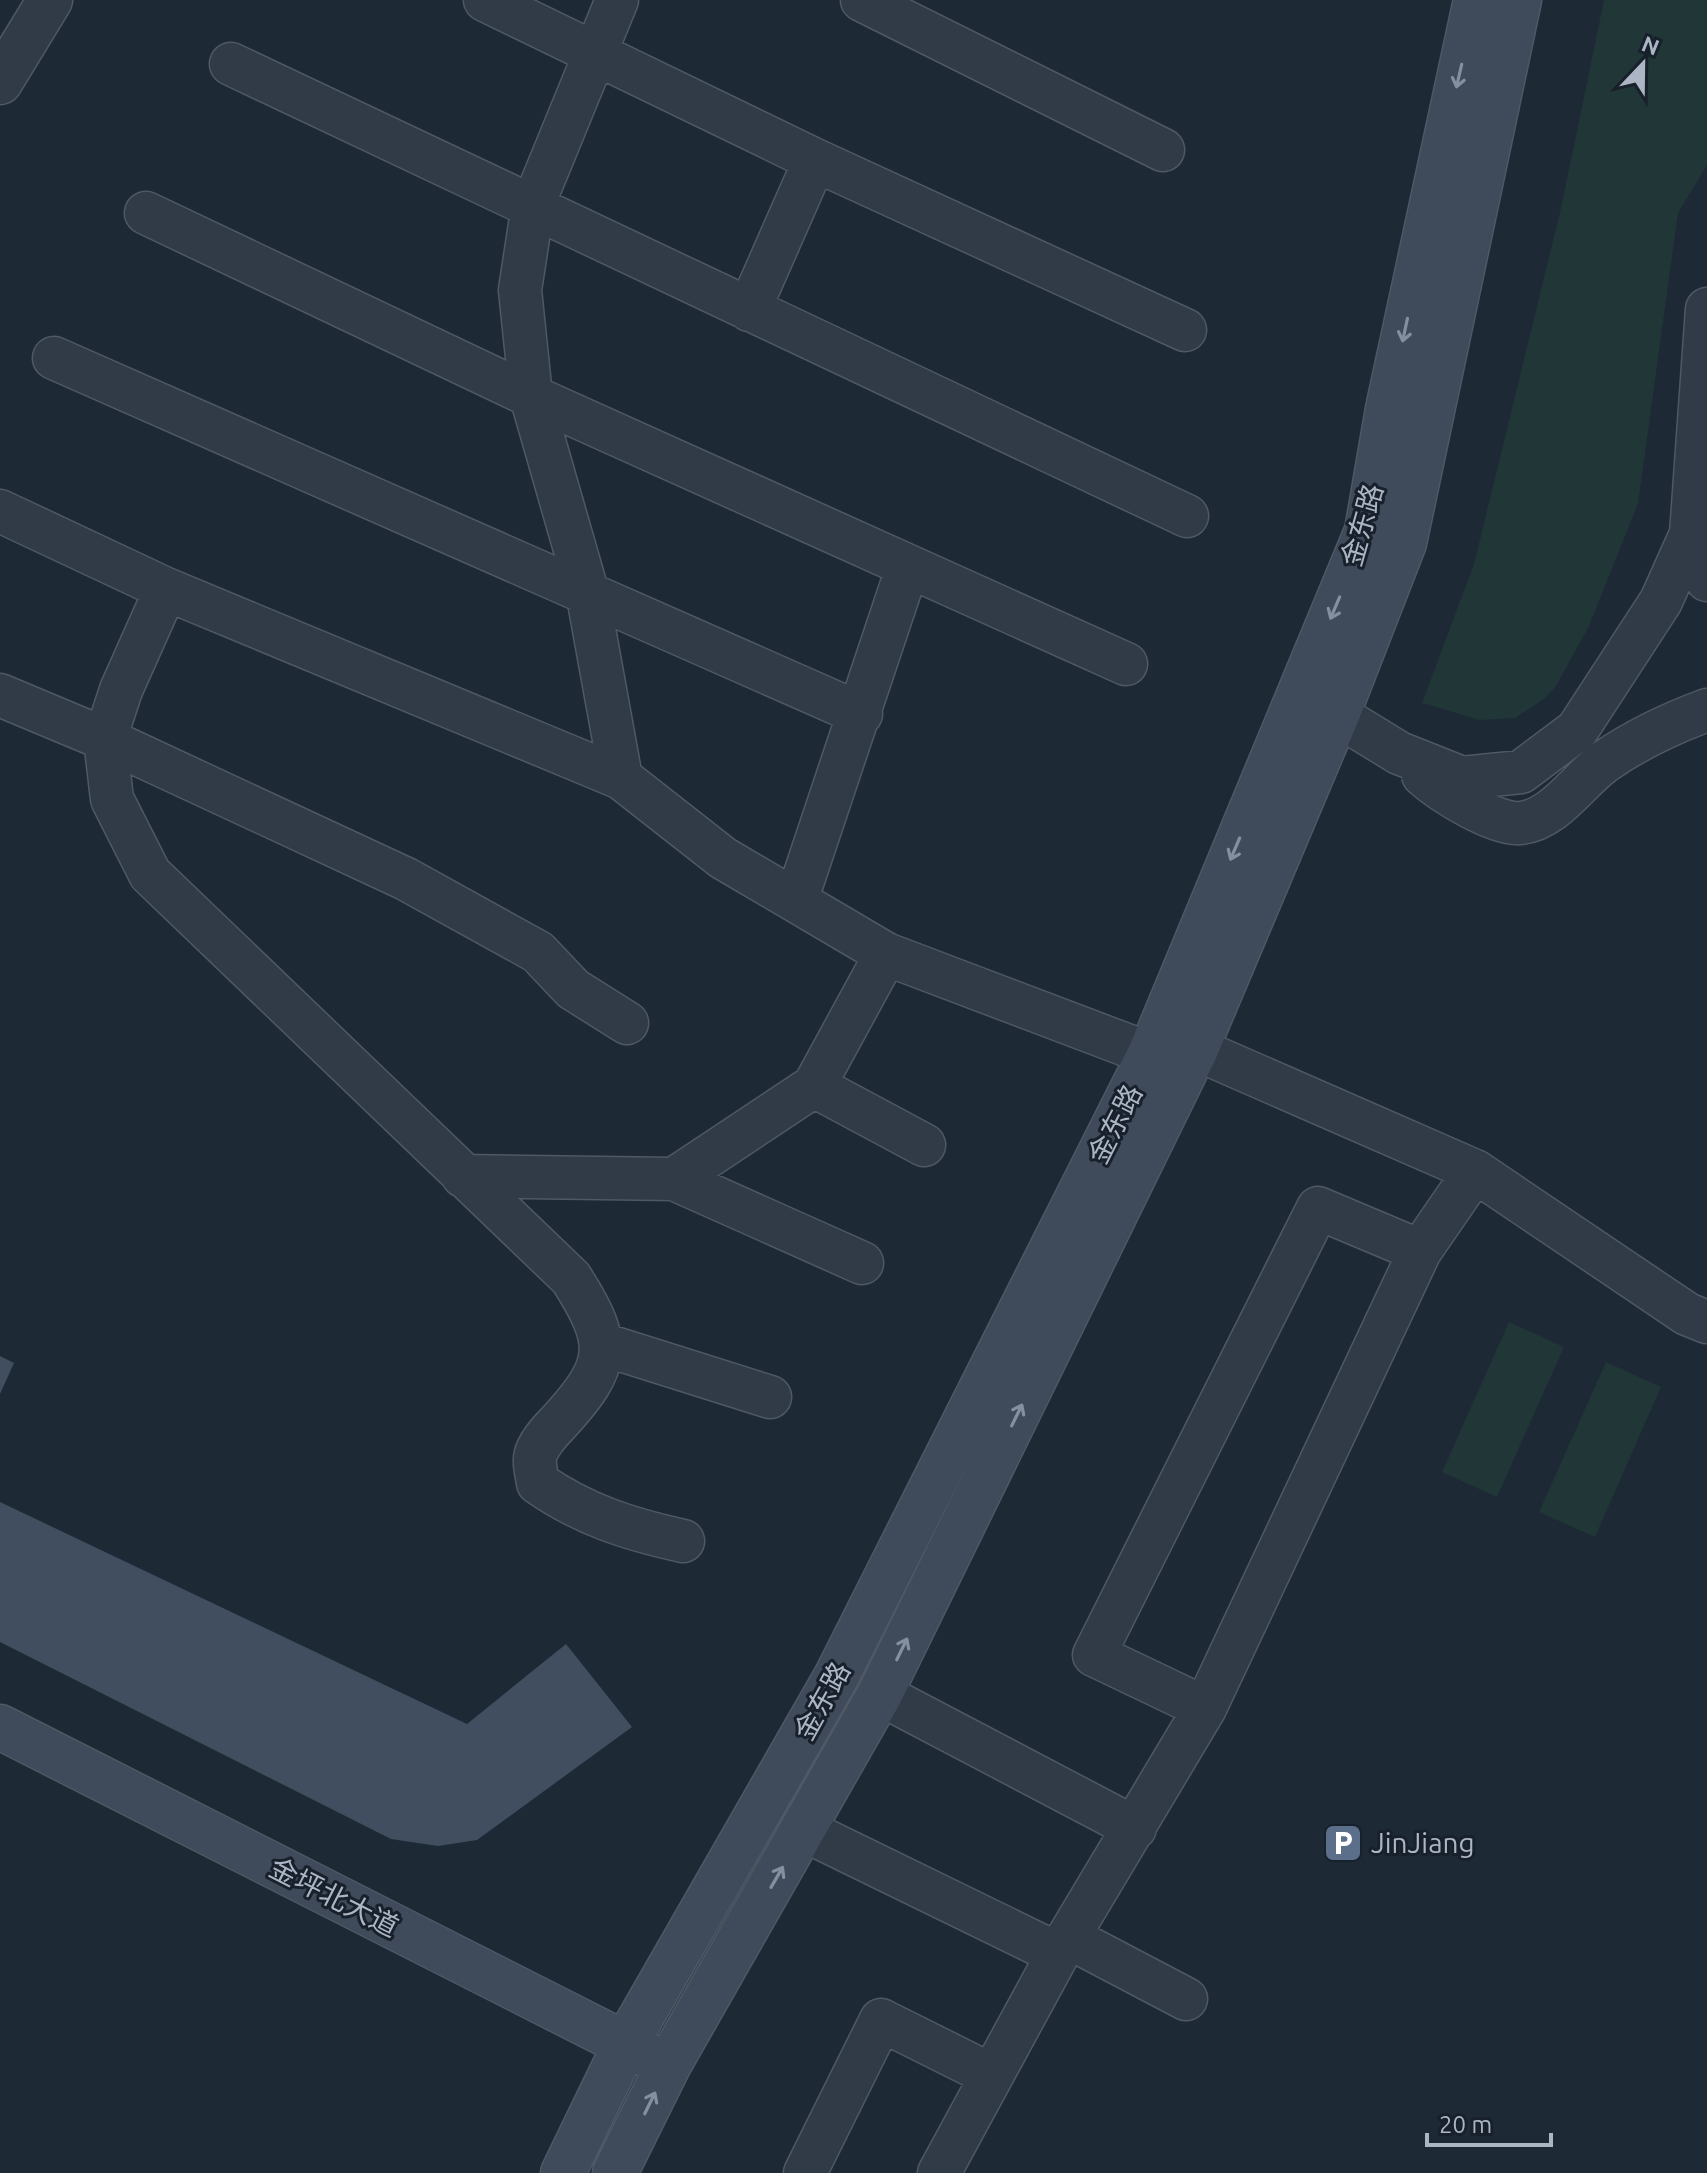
<svg xmlns="http://www.w3.org/2000/svg" width="1707" height="2173" font-family="Ubuntu,'Noto Sans SC',sans-serif">
  <style>
    .green { fill: #203637 }
    .building { fill: #404e5f }
    .lines { fill: none; stroke-linecap: round; stroke-linejoin: round }
    .minor-casing { stroke: #4f5865; stroke-width: 45 }
    .tertiary-casing { stroke: #4f5865; stroke-width: 47 }
    .secondary-casing { stroke: #4f5865; stroke-width: 47 }
    .minor { stroke: #313b47; stroke-width: 42 }
    .tertiary { stroke: #313b47; stroke-width: 44 }
    .secondary { stroke: #3f4a5a; stroke-width: 44 }
    .oneway { stroke: #85909f }
    .labels { text-anchor: middle; stroke-width: 6; stroke-linejoin: round; paint-order: stroke }
    .street-label { font-size: 28px; fill: #abb5c4; stroke: #17202b }
    .poi-label { font-size: 28px; fill: #abb5c4; stroke: #17202b; text-anchor: start }
  </style>
  <rect width="100%" height="100%" fill="#1e2936"/>
  <path class="green" d="M1604,0H1707V165L1678,213L1638,504L1589,626L1556,686L1544,699L1515,718L1480,720L1422,703L1474,564L1561,208Z
    M1509,1322L1564,1347L1497,1497L1442,1472Z
    M1606,1362L1661,1387L1595,1537L1539,1512Z"/>
  <path class="building" d="M0,1356L14,1363L0,1394Z
    M0,1502L467,1724L566,1644L632,1727L477,1840L438,1846L391,1839L0,1642Z"/>
  <g class="lines">
    <defs>
      <path id="minor" d="M485,0L815,160L1185,330
        M617,0L533,205L520,290L531,396L587,591L621,778L723,858L886,954L1150,1054
        M862,0L1163,150
        M231,64L1187,516
        M146,213L531,396L1126,664
        M749,310L815,160
        M54,358L861,714
        M0,511L166,589L621,778
        M1691,534L1707,580
        M166,589L121,690L105,739L112,799L150,874L571,1278C614,1345 611,1365 558,1423C550,1431 536,1447 535,1458C534,1466 537,1475 538,1483C584,1515 629,1529 683,1541
        M0,695L105,739L406,879L538,952L573,989L627,1023
        M1337,715L1399,753L1462,778L1521,772L1577,730L1661,601L1691,534L1707,309
        M1423,775C1442,792 1496,826 1521,823C1555,819 1578,781 1604,762C1637,739 1669,724 1707,710
        M796,901L908,566
        M1196,1049L1475,1171L1687,1314L1707,1322
        M814,1086L924,1145
        M463,1176L674,1179L814,1086L886,954
        M674,1179L862,1263
        M602,1344L770,1397
        M880,1694L1135,1828
        M1205,1708L1094,1655L1318,1208L1420,1251
        M804,1830L1058,1954
        M1068,1937L1186,1999
        M805,2173L881,2020L991,2075
        M939,2173L1058,1954L1205,1708L1420,1251L1475,1171"/>
      <path id="tertiary" d="M0,82L50,0"/>
      <path id="secondary" d="M0,1727L651,2057
        M563,2173L625,2045L836,1677L1150,1054L1367,531L1388,409L1476,0
        M615,2173L669,2064L880,1694L1196,1049L1337,715L1404,543L1519,0"/>
    </defs>
    <use href="#minor" class="minor-casing"/>
    <use href="#tertiary" class="tertiary-casing"/>
    <use href="#secondary" class="secondary-casing"/>
    <use href="#minor" class="minor"/>
    <use href="#tertiary" class="tertiary"/>
    <use href="#secondary" class="secondary"/>
  </g>
  <defs><path id="oneway-shaft" d="M-6 0H5M1.5-3L5.5 0L1.5 3" fill="none" stroke-width="1.6" stroke-linecap="round" stroke-linejoin="round" transform="scale(2)"/></defs>
  <g class="oneway">
    <use href="#oneway-shaft" transform="translate(1459 76) rotate(103)"/>
    <use href="#oneway-shaft" transform="translate(1405 330) rotate(102)"/>
    <use href="#oneway-shaft" transform="translate(1335 608) rotate(113)"/>
    <use href="#oneway-shaft" transform="translate(1235 849) rotate(113)"/>
    <use href="#oneway-shaft" transform="translate(1017 1415) rotate(-64)"/>
    <use href="#oneway-shaft" transform="translate(902 1649) rotate(-64)"/>
    <use href="#oneway-shaft" transform="translate(777 1877) rotate(-60)"/>
    <use href="#oneway-shaft" transform="translate(650 2103) rotate(-64)"/>
  </g>
  <defs>
    <symbol id="parking-square" viewBox="-11 -11 22 22"><rect x="-9" y="-9" width="18" height="18" rx="4" fill="#5c6f8a" stroke="#17202b"/><path d="M-3.5-5.5H1a3.5 3.5 0 0 1 0 7H-1V5.5H-3.5ZM-1-3.4V-.6H.8a1.4 1.4 0 0 0 0-2.8Z" fill="#fff"/></symbol>
  </defs>
  <g fill-rule="evenodd">
    <use href="#parking-square" x="1321" y="1821" width="44" height="44"/>
  </g>
  <g class="labels">
    <g class="street-label">
      <text transform="translate(1362 525) rotate(-74)" y="10">金东路</text>
      <text transform="translate(1115 1124) rotate(-63)" y="10">金东路</text>
      <text transform="translate(822 1701) rotate(-61)" y="10">金东路</text>
      <text transform="translate(334 1897) rotate(27)" y="10">金坪北大道</text>
    </g>
    <g class="poi-label">
      <text x="1371" y="1853">JinJiang</text>
    </g>
  </g>
  <g transform="translate(1643 64) rotate(22)" stroke="#17202b" stroke-width="6" paint-order="stroke">
  <path d="M0-6L14 30L0 20L-14 30Z" fill="#abb5c4"/>
  <text y="-12" font-size="22" font-weight="bold" text-anchor="middle" fill="#abb5c4">N</text>
  </g>
  <path d="M1427 2133v12h124v-12" fill="none" stroke="#abb5c4" stroke-width="4"/>
  <text x="1439" y="2133" font-size="24" fill="#abb5c4" stroke="#17202b" stroke-width="6" paint-order="stroke">20 m</text>
</svg>
